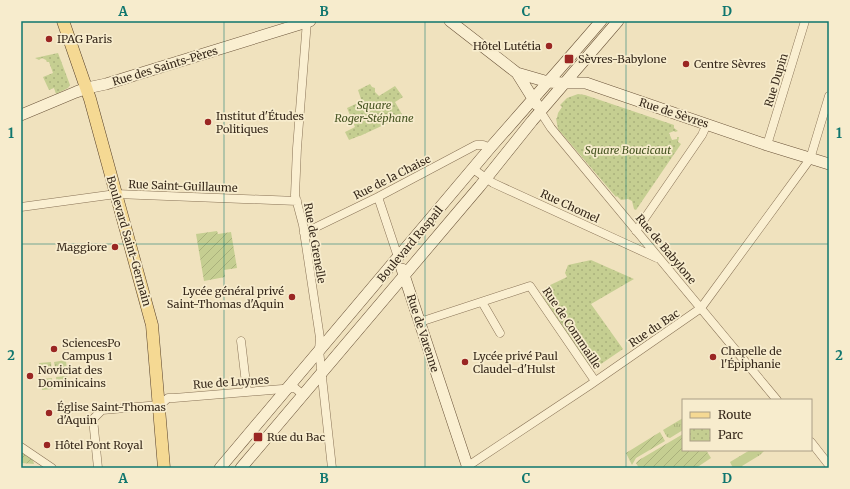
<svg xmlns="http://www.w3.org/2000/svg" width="850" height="489" font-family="Merriweather,serif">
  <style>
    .grass { fill: url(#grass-tufts) }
    .park { fill: url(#park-dots) }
    .garden { fill: url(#garden-furrows) }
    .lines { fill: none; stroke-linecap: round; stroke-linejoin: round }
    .street-casing { stroke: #887256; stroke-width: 9 }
    .secondary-casing { stroke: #6a5339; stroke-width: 12 }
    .primary-casing { stroke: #56402b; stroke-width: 13 }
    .street { stroke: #faefd1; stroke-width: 8 }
    .secondary { stroke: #faefd1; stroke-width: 11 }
    .primary { stroke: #f5d993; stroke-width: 12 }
    .grid { fill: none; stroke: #0f766e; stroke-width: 1; stroke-opacity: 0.55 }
    .poi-dot { fill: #9a2623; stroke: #f7eccd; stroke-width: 1.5 }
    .labels { text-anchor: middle; stroke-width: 3.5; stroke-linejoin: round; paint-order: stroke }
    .poi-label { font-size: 11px; fill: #37291b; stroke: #f7eccd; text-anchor: start }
    .street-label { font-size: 11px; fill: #37291b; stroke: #f7eccd }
    .park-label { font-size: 11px; font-style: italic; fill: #465421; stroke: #f7eccd }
    .neatline { fill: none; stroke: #0f766e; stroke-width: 1.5 }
    .grid-label { font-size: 13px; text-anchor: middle; font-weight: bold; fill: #0f766e }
  </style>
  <defs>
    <pattern id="grass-tufts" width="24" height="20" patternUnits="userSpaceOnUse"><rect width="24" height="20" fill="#c5ce91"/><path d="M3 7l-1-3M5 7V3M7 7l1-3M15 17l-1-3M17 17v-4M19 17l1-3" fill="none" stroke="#aab17c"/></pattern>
    <pattern id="park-dots" width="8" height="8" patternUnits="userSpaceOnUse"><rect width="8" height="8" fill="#c5ce91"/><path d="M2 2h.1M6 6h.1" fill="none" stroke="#aab17c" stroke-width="1.8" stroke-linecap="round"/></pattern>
    <pattern id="garden-furrows" width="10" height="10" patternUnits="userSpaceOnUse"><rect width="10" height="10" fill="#c5ce91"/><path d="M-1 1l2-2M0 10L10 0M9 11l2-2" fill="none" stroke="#aab17c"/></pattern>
  </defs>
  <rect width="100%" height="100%" fill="#f0e2be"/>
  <path class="grass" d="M66,360L67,372L56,373L54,362Z
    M51,362L52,373L40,375L39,363Z
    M67,376L68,388L57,389L56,377Z
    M52,378L53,389L42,390L41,379Z
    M683,418V430L670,438L667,437L663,430Z
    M750,450L764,451L760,455L742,466L743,468H733L730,462Z"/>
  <path class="park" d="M58,53L70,85L68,88L56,94L54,88L49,90L43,77L53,73L49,62H47L46,60L42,58L39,60L35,58Z
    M370,84L372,87L375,88V92L379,96L395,86L403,97L395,102L403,116L360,136H359L349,140L345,132L355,127L347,108L360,102L361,99L358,90Z
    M578,94L585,95L674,125V128L678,131L675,132L674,131L669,133L672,140L677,139V137H679L678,142L681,144L636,210L634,209L632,201L628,199L621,200L617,196L616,197L558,129L556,118H557L558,113L562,107L560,105L567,98Z
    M591,260L634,279L591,304L623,349L598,366L589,365L543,297L546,287L567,277L565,273L568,265Z"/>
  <path class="garden" d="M217,231L218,234L231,232L237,268L224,270L225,277L204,281L196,234Z
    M660,432L665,441L636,458L632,465L626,453Z
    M683,434V450H706L711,458L696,468H639L636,463L639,460Z
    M21,452L33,460L34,464L21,463Z"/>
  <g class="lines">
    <defs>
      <path id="street" d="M307,21L297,148L295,195L303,225L320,338L319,350L332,468
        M540,111L551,128L777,400
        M767,145L805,21
        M473,169L493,183L657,258
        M378,197L398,257
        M21,207L116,194L297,201
        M636,231L702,135L707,124
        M304,233L378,197L476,145H483L490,148
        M482,302L500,333
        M420,322L530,286L595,381
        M241,341L247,392
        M811,442L829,465
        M21,447L52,468
        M98,468L93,419L102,410L160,405L168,398H174L295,388L303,395
        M465,468L590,385L701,308L810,159L829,96"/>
      <path id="secondary" d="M450,21L517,73L537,105
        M517,73L548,82L563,83H586L767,145L829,164
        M21,115L76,92L87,88L106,84L310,21
        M402,269L468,468
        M220,468L490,148C527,106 564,64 601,21
        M241,468L480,186L532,121L618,21"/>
      <path id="primary" d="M63,21L90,99L152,325L164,468"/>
    </defs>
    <use href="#street" class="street-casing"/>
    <use href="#secondary" class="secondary-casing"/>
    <use href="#primary" class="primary-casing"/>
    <use href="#street" class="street"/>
    <use href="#secondary" class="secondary"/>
    <use href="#primary" class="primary"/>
  </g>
  <path class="grid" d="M224,21V468M425,21V468M626,21V468M21,244H829"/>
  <g class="poi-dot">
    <circle cx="49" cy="39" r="4"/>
    <circle cx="549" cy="46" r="4"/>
    <rect x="564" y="54" width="10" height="10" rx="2"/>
    <circle cx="686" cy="64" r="4"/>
    <circle cx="208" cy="122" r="4"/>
    <circle cx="115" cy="247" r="4"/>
    <circle cx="292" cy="297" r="4"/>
    <circle cx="54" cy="349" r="4"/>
    <circle cx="713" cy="357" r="4"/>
    <circle cx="465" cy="362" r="4"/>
    <circle cx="30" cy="376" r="4"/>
    <circle cx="49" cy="413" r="4"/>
    <rect x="253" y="432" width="10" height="10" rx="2"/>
    <circle cx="47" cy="445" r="4"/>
  </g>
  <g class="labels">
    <g class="poi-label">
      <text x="57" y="43">IPAG Paris</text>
      <text x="541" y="50" text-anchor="end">Hôtel Lutétia</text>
      <text x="578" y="63">Sèvres-Babylone</text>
      <text x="694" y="68">Centre Sèvres</text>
      <text x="216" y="120">Institut d'Études<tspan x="216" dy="13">Politiques</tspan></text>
      <text x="107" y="251" text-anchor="end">Maggiore</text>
      <text x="284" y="295" text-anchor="end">Lycée général privé<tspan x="284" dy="13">Saint-Thomas d'Aquin</tspan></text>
      <text x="62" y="347">SciencesPo<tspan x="62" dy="13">Campus 1</tspan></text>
      <text x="721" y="355">Chapelle de<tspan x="721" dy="13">l'Épiphanie</tspan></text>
      <text x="473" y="360">Lycée privé Paul<tspan x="473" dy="13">Claudel-d'Hulst</tspan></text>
      <text x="38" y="374">Noviciat des<tspan x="38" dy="13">Dominicains</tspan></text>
      <text x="57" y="411">Église Saint-Thomas<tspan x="57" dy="13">d'Aquin</tspan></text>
      <text x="267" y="441">Rue du Bac</text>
      <text x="55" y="449">Hôtel Pont Royal</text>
    </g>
    <g class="street-label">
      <text transform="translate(165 66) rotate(-17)" y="4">Rue des Saints-Pères</text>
      <text transform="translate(776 80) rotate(-73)" y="4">Rue Dupin</text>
      <text transform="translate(674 113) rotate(18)" y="4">Rue de Sèvres</text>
      <text transform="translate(392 177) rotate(-27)" y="4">Rue de la Chaise</text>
      <text transform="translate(183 186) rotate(2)" y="4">Rue Saint-Guillaume</text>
      <text transform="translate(570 206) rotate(25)" y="4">Rue Chomel</text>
      <text transform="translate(129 241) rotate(74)" y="4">Boulevard Saint-Germain</text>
      <text transform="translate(315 243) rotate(80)" y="4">Rue de Grenelle</text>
      <text transform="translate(410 244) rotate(-50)" y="4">Boulevard Raspail</text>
      <text transform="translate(666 249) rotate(50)" y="4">Rue de Babylone</text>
      <text transform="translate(572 328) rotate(56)" y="4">Rue de Commaille</text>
      <text transform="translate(654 328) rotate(-34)" y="4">Rue du Bac</text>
      <text transform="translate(423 333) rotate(72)" y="4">Rue de Varenne</text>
      <text transform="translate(231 382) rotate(-4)" y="4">Rue de Luynes</text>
    </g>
    <g class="park-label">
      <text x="374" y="109">Square<tspan x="374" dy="13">Roger-Stéphane</tspan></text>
      <text x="628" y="154">Square Boucicaut</text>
    </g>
  </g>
  <rect width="850" height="489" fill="none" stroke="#f7eccd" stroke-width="44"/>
  <rect x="682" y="399" width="130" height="52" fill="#f7eccd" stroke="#aa9e86"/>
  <rect x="690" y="412" width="20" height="6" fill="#f5d993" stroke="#aa9e86"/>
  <text x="718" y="419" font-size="12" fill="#37291b">Route</text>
  <rect x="690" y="429" width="20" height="12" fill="url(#park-dots)" stroke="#aa9e86"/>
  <text x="718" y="439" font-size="12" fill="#37291b">Parc</text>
  <rect x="22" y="22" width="806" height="445" class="neatline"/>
  <g class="grid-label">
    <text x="123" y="16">A</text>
    <text x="324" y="16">B</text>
    <text x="526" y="16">C</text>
    <text x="727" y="16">D</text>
    <text x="11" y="138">1</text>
    <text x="839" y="138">1</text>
    <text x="11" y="360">2</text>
    <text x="839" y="360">2</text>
    <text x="123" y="483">A</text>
    <text x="324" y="483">B</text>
    <text x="526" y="483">C</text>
    <text x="727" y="483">D</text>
  </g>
</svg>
